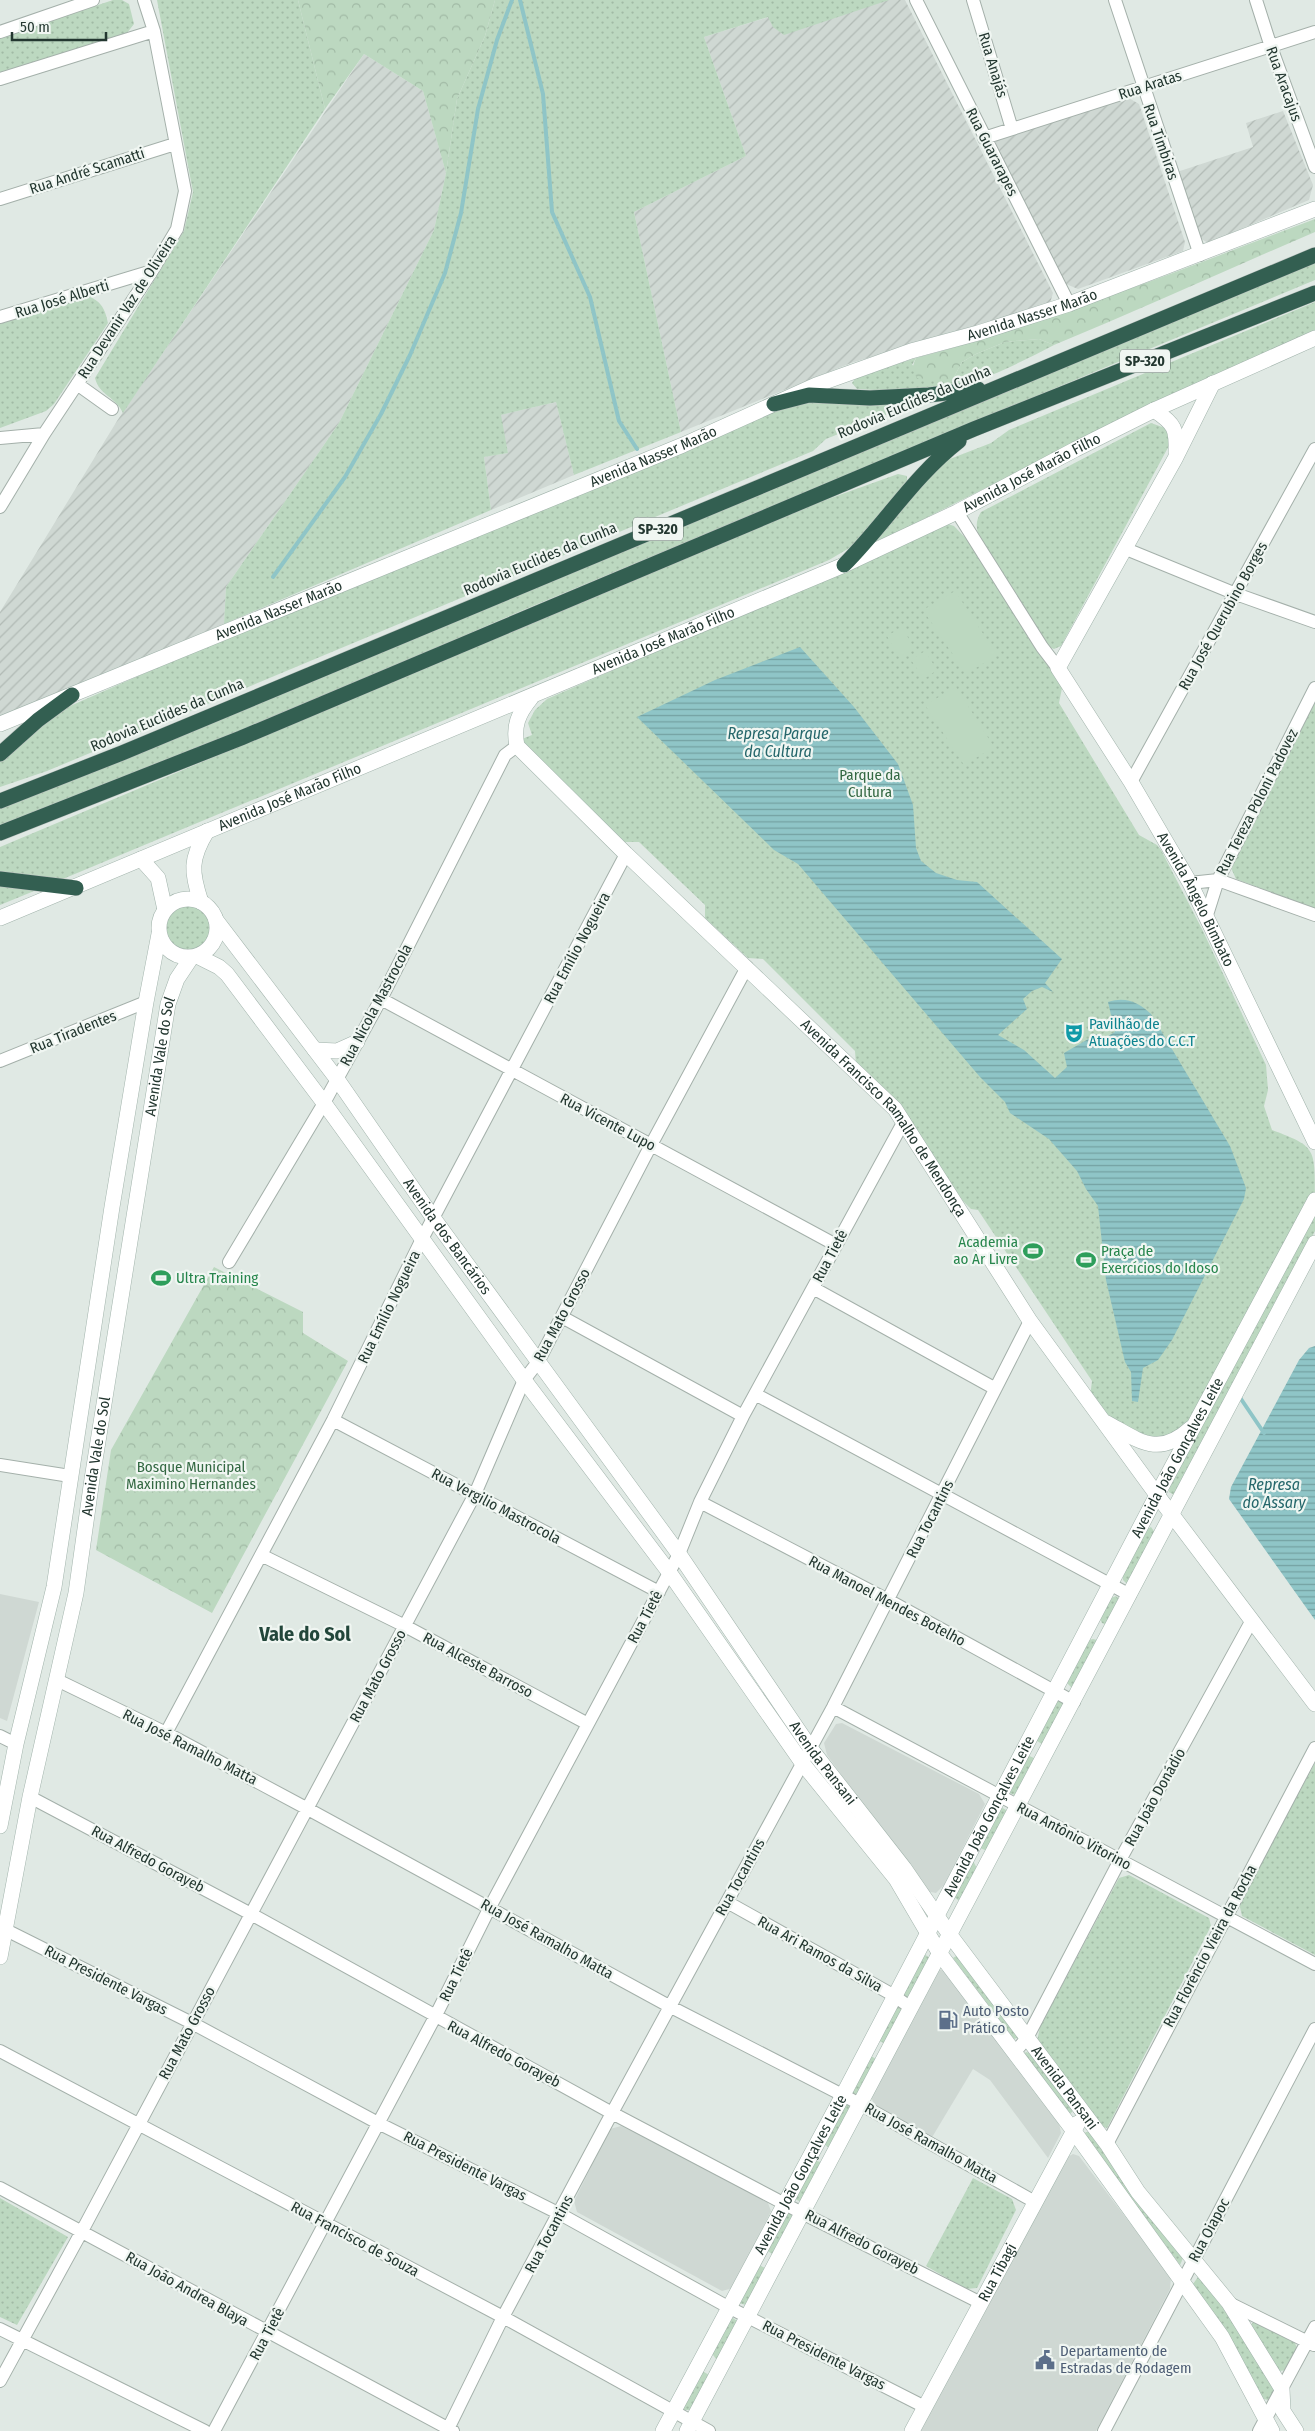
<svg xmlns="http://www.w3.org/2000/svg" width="1315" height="2431" font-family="'Fira Sans Condensed',sans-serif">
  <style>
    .built { fill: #cfd8d3 }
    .industrial { fill: url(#industrial-furrows) }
    .grass { fill: url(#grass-dots) }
    .forest { fill: url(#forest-crowns) }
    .pitch { fill: #bcd8c0 }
    .water { fill: url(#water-rules) }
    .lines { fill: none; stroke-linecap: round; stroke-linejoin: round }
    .stream { stroke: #8fc5c7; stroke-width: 4 }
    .street-casing { stroke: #a4b0aa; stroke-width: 14 }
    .secondary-casing { stroke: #a1b3ab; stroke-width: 16 }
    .highway-casing { stroke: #bdc3c1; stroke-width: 16 }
    .street { stroke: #fff; stroke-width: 12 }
    .secondary { stroke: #fff; stroke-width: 15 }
    .highway { stroke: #335f51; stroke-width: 15 }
    .labels { text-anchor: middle; stroke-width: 4.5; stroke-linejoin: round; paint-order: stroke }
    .shield { fill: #f0f6f2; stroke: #60706a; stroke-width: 1 }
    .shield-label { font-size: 14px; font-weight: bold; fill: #233730 }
    .street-label { font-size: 15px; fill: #233730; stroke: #f0f6f2 }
    .park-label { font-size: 15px; fill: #336842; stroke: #f0f6f2 }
    .culture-label { font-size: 15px; fill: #0d838f; stroke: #f0f6f2; text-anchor: start }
    .leisure-label { font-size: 15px; fill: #27864d; stroke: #f0f6f2; text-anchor: start }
    .service-label { font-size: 15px; fill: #4e5e75; stroke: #f0f6f2; text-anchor: start }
    .water-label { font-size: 16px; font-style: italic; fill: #25676b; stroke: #f0f6f2 }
    .district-label { font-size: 20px; font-weight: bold; fill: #22463a; stroke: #f0f6f2 }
  </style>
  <defs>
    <pattern id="industrial-furrows" width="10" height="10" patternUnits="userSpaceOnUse" patternTransform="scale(1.25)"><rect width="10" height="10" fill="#cfd8d3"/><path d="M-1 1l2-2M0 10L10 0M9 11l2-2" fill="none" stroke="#b1bab5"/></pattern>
    <pattern id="grass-dots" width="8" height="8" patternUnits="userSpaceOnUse" patternTransform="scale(1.25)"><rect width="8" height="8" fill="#bcd8c0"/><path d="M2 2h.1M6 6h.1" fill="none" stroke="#a1baa5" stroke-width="1.8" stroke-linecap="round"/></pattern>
    <pattern id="forest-crowns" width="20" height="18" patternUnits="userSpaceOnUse" patternTransform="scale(1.25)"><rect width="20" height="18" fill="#bcd8c0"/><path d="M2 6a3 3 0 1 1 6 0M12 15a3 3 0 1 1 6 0" fill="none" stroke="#a1baa5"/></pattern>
    <pattern id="water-rules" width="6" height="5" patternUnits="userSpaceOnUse" patternTransform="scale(1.25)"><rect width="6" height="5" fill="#8fc5c7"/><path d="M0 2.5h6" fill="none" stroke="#74a1a2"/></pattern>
  </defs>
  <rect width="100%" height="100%" fill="#e0e9e4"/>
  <path class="built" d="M0,1594L39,1602L7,1721L0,1718Z
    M842,1723L979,1794L985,1804L944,1885L936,1893L926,1891L827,1755L824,1743L836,1724Z
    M936,1968L944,1971L1059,2123L1061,2133L1048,2158L990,2080L973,2069L931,2139L875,2108L870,2093Z
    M621,2126L766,2198L771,2211L733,2288L722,2291L577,2212L574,2201L610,2129Z
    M1073,2154L1079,2156L1171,2277L1170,2289L1096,2431H918L1064,2159Z"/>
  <path class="industrial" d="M889,0H905L1053,293L1050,303L851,363L681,432L634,212L746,156L704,37L769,17Z
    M364,54L423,91L446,173L434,230L339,423L226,587L224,624L0,719V612L117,421Z
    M1127,97L1139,104L1185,242L1183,251L1078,289L1066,284L995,147L997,139Z
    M1283,111L1313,185L1309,200L1208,243L1200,238L1177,172L1253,147L1246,123Z
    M556,402L574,475L491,510L484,457L508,453L500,415Z"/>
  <path class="grass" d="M113,0H122L129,4L134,24L127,33L0,73V38Z
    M157,0H298L325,109L123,413C116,397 99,395 95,378L184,231L193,192Z
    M495,0H889L784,35L773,27L768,17L704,37L746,156L634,212L681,432L574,475L556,402L501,415L508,453L484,457L491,510L224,624L226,587L339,423L434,230L446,173L457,99L485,36Z
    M1315,263V280L528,608L302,706L0,825V807Z
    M88,296C102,302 105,309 108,323L54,404L46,411L0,428V324Z
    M1315,302V333L1073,444L892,535L868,544L937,464L991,443L1009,430Z
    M1039,339L1054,345C1015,365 974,387 929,391C906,393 880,390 857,389L852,383L856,377L916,358L912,365L954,377L962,362L976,354L1005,342Z
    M797,401L898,402L902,405L898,410L826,439L813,451L47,771L0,787V760L52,714L195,651Z
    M1151,423L1165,428L1171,442L1061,646L1054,649L1047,646L980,539C976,528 975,522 981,512Z
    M898,474L907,476V481L851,547L829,560L58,881L0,874V847L817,503Z
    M948,524L954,526L977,550L1062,688L1059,703L1139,835L1157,845L1161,850L1202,929L1266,1065L1268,1090L1264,1106L1272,1130C1315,1146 1315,1148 1315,1193L1193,1415L1181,1430L1165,1439L1151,1440L1113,1421L1090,1397L1092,1381L978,1210L971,1209L963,1201L906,1116L856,1064L855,1051L763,959L748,958L705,918V905L639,842H625L524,744L522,739L532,735L528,723L535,710L547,699Z
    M1315,702V908H1314L1236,879L1231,868Z
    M0,885L39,889L0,905Z
    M163 928a25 25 0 1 1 50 0a25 25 0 1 1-50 0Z
    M1315,1208V1231L1178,1492L1174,1495L1169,1492L1170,1485Z
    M1151,1527L1156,1534L1127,1584L1123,1580V1576L1147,1529Z
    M1116,1596L1119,1599L1107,1625L1102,1623L1100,1619L1111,1598Z
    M1093,1639L1097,1640L1073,1689L1067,1683L1089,1640Z
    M1059,1700L1063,1702L1064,1708L1042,1744L1037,1741L1036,1736L1054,1703Z
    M1027,1755L1034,1758L1018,1796L1009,1793Z
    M1315,1763V1955L1242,1916L1239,1903Z
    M1001,1807L1006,1810L1008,1815L990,1848L985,1850L980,1848Z
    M973,1861L978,1870L963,1900H958L954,1897Z
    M1129,1875L1209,1918L1211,1926L1107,2128L1099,2126L1037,2041L1040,2027L1119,1878Z
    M924,1954L930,1958L908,1997L903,1994Z
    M956,1956L960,1957L1016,2031L1017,2038L1014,2039L953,1958Z
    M894,2005L902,2007L903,2014L884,2043L879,2041Z
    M1026,2052L1029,2053L1072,2108V2112L1069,2114L1024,2054Z
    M871,2056L876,2059L860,2095H855L851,2092Z
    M846,2104L850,2106L829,2148L824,2144Z
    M1086,2132H1090L1183,2258L1180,2265L1084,2134Z
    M812,2160L821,2162L805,2200L799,2201L795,2199Z
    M973,2178L1012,2199L1016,2210L977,2288L966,2289L926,2266Z
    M0,2198L68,2237L17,2325L0,2317Z
    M790,2210L795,2218L777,2252L772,2254L768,2251Z
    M761,2266L765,2268L749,2306L739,2303L756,2267Z
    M1198,2277L1226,2305L1274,2386L1273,2396L1268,2400L1260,2398L1193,2284Z
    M733,2318L737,2321L722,2357L716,2359L711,2352L728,2319Z
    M1254,2321L1294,2341L1298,2350L1287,2370L1279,2371L1251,2325Z
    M704,2372L709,2375L694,2410H684L683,2405L699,2373Z"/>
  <path class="forest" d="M298,0H495L485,36L457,99L446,173L423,91L364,54L325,109Z
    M1315,219V232C1228,269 1142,309 1054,345L1039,339L1005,342L976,354L962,362L954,377L940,381L917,378C912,371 912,366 916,358C1052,321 1183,269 1315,219Z
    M214,1267L303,1312V1333L348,1361L212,1613L96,1550L111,1450Z"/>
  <path class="pitch" d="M955,591L997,655L966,674L923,610Z
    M902,627L914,648L899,657L887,636Z
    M925,651L937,670L924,679L911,660Z
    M956,687L994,747L964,765L925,705Z"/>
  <path class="water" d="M800,647L854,707L898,764L913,805L916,848L921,861L936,873L957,880L977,882L1062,959L1045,983L1053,992L1042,987L1032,991L1023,999L1027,1009L998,1035L1024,1050L1055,1078L1067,1067L1064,1053L1097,1034L1103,1039L1115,1032L1108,1002C1125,996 1139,1002 1151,1014L1230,1146L1246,1188L1244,1199L1172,1340L1158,1360L1143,1368L1138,1402L1132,1401L1131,1372L1125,1362L1106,1280L1098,1206L1086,1189L1077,1171L1049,1139L1010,1113L1005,1102L980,1077L798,864L774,850L637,717L715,680Z
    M1315,1346V1620L1229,1499L1231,1487L1299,1360L1309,1348Z"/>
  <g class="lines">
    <path class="stream" d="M520,0L543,94L552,212L590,297L619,421L637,449
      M273,577L345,477L381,414L410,355L445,273L461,213L478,109L497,40L512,0
      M1239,1396L1264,1433"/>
    <defs>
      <path id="street" d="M916,0L1069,304
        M973,0L1012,129
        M1115,0L1200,255
        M1256,0L1271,47L1315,167
        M0,32L93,0
        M0,79L154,31
        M984,138L1315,32
        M0,199L175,144
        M0,317L152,271
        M77,384L112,409
        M0,438L44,434
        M0,507L44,434L152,271L177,229L185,191L154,31L144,0
        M957,512L1042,647L1058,668
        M1126,549L1236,594L1315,622
        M1131,782L1315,449
        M1190,883L1218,880L1315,915
        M1206,918L1218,880L1315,688
        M381,999L836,1245
        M0,1061L146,1002
        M229,1262L324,1103L381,999L505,755L517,746
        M813,1288L994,1388
        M562,1317L743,1416
        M755,1394L1130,1595
        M333,1420L659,1592
        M0,1465L70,1476
        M700,1502L888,1600L1074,1702
        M261,1555L405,1626L588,1724
        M57,1680L166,1733L306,1808L669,2006L860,2104L1035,2202
        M833,1707L1315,1964
        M166,1733L333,1420L421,1241L626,854
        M0,1736L16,1744
        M30,1797L251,1914L612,2113L802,2213L981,2303
        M727,1902L893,1995L911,2008
        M4,1929L192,2023L378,2123L560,2214L728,2307L925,2407
        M0,2051L503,2317L709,2431
        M1014,2053L1027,2038L1120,1860L1252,1620
        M1107,2144L1315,1748
        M0,2188L453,2431
        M1229,2303L1314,2345
        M0,2329L205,2431
        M0,2381L82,2231L475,1494L524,1380L538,1362L651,1145L747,967
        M214,2431L435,2017L490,1907L679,1554L700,1502L743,1416L904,1121
        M447,2431L503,2317L612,2113L833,1707L1030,1321
        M1104,2431L1315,2029
        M1259,2431L1315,2327"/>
      <g id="secondary">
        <path id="s1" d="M1213,383L1176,457L1058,668L1131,782L1190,883L1315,1142"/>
        <path d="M1154,410C1175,424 1177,429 1176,453"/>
        <path id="s2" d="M531,698C518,714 513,726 517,746L626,854L895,1109L1030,1321L1157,1495L1315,1704"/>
        <path id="s3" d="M0,724L683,445L816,385L911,351L978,333L1069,304L1315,209"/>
        <path d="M141,859L158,878L165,910"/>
        <circle cx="188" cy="928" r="29"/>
        <path d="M201,902C191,872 190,859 207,831"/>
        <path id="s4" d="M0,918L844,565L957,512L1076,449L1154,410L1315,338"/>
        <path id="s5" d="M216,920L337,1079L434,1219L679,1554L811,1749L904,1868L950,1935L1107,2144L1138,2192L1229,2303L1282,2389L1283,2411L1296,2431"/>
        <path d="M197,956L219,967L227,974L324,1103L524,1380L669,1572L803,1764L896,1879L940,1954L1073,2130L1222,2337L1272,2431"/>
        <path d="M315,1050L337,1051L357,1042"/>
        <path d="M1107,1423C1140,1441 1158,1458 1191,1428"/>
        <path d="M0,1826L16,1744L54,1587L112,1207L146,1002L159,934"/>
        <path id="s6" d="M0,1957L30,1797L76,1593L92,1479L168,1004L177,979L191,958"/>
        <path id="s7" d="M663,2431L843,2095L1157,1495L1315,1200"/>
        <path d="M687,2431L1315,1243"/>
        <path id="s8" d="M912,2431L1078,2123"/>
      </g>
      <path id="highway" d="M774,404L809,395L870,398L929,395L978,389
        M844,565C884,525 914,476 959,441
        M0,754L38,720L72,695
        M0,801L122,753L1315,255
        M0,833L241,738L974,429L1315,293
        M0,879L76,888"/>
    </defs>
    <use href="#street" class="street-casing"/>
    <use href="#secondary" class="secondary-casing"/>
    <use href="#highway" class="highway-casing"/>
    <use href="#street" class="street"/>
    <use href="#secondary" class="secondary"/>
    <use href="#highway" class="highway"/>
  </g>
  <defs>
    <symbol id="theatre-bare" viewBox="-9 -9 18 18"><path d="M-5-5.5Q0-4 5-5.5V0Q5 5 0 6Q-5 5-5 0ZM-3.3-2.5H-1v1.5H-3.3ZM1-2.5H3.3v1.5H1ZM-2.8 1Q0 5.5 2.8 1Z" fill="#0f9aa8" stroke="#f0f6f2" stroke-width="2.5" paint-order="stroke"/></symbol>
    <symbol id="stadium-bare" viewBox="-9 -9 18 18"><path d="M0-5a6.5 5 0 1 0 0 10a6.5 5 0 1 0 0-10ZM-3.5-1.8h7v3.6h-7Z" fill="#2e9e5b" stroke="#f0f6f2" stroke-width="2.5" paint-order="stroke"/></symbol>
    <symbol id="fuel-bare" viewBox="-9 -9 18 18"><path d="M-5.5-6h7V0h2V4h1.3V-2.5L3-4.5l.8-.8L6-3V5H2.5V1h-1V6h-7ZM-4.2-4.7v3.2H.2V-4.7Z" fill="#5c6f8a" stroke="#f0f6f2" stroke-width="2.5" paint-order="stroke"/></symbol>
    <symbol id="civic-bare" viewBox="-9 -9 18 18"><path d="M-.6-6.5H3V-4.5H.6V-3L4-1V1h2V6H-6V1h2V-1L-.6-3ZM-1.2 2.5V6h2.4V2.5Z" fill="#5c6f8a" stroke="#f0f6f2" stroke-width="2.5" paint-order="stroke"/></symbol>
  </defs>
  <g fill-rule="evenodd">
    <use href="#theatre-bare" x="1060" y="1019" width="28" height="28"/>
    <use href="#stadium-bare" x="1019" y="1237" width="28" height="28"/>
    <use href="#stadium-bare" x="1072" y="1246" width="28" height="28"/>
    <use href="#stadium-bare" x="147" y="1264" width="28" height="28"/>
    <use href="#fuel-bare" x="934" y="2006" width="28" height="28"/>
    <use href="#civic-bare" x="1031" y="2346" width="28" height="28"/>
  </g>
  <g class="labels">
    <g class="shield">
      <rect x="1120" y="349.5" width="50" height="23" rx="4"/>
      <rect x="633" y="517.5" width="50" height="23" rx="4"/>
    </g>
    <g class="shield-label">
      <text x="1145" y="366">SP-320</text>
      <text x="658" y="534">SP-320</text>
    </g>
    <g class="street-label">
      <text transform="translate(993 65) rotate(73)" y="5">Rua Anajás</text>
      <text transform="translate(1284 84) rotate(70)" y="5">Rua Aracajus</text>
      <text transform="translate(1150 85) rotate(-18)" y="5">Rua Aratas</text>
      <text transform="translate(1161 142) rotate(71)" y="5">Rua Timbiras</text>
      <text transform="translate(992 152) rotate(63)" y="5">Rua Guararapes</text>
      <text transform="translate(87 171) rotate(-18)" y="5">Rua André Scamatti</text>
      <text transform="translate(62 299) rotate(-17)" y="5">Rua José Alberti</text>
      <text transform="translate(127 307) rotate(-57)" y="5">Rua Devanir Vaz de Oliveira</text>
      <text dy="5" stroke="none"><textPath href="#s3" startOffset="1111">Avenida Nasser Marão</textPath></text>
      <text transform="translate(914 402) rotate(-23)" y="5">Rodovia Euclides da Cunha</text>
      <text dy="5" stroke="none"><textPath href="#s3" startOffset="706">Avenida Nasser Marão</textPath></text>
      <text dy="5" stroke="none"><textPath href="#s4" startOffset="1124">Avenida José Marão Filho</textPath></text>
      <text transform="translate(540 559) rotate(-23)" y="5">Rodovia Euclides da Cunha</text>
      <text dy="5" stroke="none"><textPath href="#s3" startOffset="301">Avenida Nasser Marão</textPath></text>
      <text transform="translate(1223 616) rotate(-61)" y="5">Rua José Querubino Borges</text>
      <text dy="5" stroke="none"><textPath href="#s4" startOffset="719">Avenida José Marão Filho</textPath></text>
      <text transform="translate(167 715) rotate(-23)" y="5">Rodovia Euclides da Cunha</text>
      <text dy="5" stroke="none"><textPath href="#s4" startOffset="314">Avenida José Marão Filho</textPath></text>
      <text transform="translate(1257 802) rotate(-63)" y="5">Rua Tereza Poloni Padovez</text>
      <text dy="5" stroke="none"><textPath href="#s1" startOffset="594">Avenida Ângelo Bimbato</textPath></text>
      <text transform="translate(577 948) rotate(-62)" y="5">Rua Emílio Nogueira</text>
      <text transform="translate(376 1005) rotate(-62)" y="5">Rua Nicola Mastrocola</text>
      <text transform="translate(73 1032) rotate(-22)" y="5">Rua Tiradentes</text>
      <text dy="5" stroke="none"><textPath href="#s6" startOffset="915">Avenida Vale do Sol</textPath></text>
      <text dy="5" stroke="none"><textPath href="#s2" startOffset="576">Avenida Francisco Ramalho de Mendonça</textPath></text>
      <text transform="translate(608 1122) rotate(28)" y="5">Rua Vicente Lupo</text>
      <text dy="5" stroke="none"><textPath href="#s5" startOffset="392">Avenida dos Bancários</textPath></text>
      <text transform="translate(830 1256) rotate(-62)" y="5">Rua Tietê</text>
      <text transform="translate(389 1307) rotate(-64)" y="5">Rua Emílio Nogueira</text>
      <text transform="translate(562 1315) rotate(-62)" y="5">Rua Mato Grosso</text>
      <text dy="5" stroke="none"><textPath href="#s6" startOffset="510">Avenida Vale do Sol</textPath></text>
      <text dy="5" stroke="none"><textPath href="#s7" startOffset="1101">Avenida João Gonçalves Leite</textPath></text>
      <text transform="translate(496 1506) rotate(28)" y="5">Rua Vergilio Mastrocola</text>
      <text transform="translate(930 1519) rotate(-63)" y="5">Rua Tocantins</text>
      <text transform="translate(887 1601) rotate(28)" y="5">Rua Manoel Mendes Botelho</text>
      <text transform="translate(645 1617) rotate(-62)" y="5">Rua Tietê</text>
      <text transform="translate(478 1665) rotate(28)" y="5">Rua Alceste Barroso</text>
      <text transform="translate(378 1676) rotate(-62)" y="5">Rua Mato Grosso</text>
      <text transform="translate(190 1747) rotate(27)" y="5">Rua José Ramalho Matta</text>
      <text dy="5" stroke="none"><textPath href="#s5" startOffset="1039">Avenida Pansani</textPath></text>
      <text transform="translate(1155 1797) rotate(-61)" y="5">Rua João Donádio</text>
      <text dy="5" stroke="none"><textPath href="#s7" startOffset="696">Avenida João Gonçalves Leite</textPath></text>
      <text transform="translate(1074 1836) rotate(28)" y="5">Rua Antônio Vitorino</text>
      <text transform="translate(148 1859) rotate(28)" y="5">Rua Alfredo Gorayeb</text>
      <text transform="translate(740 1877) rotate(-61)" y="5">Rua Tocantins</text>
      <text transform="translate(547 1939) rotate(29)" y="5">Rua José Ramalho Matta</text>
      <text transform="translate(1210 1946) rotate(-62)" y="5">Rua Florêncio Vieira da Rocha</text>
      <text transform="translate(820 1954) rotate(29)" y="5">Rua Ari Ramos da Silva</text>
      <text transform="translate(456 1975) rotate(-64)" y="5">Rua Tietê</text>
      <text transform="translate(106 1980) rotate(27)" y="5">Rua Presidente Vargas</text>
      <text transform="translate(187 2033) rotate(-62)" y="5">Rua Mato Grosso</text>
      <text transform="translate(504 2054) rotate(28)" y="5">Rua Alfredo Gorayeb</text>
      <text dy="5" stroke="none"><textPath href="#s5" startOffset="1444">Avenida Pansani</textPath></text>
      <text transform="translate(931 2143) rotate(29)" y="5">Rua José Ramalho Matta</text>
      <text transform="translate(465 2166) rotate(27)" y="5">Rua Presidente Vargas</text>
      <text dy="5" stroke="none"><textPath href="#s7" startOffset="291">Avenida João Gonçalves Leite</textPath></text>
      <text transform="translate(1209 2230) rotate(-62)" y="5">Rua Oiapoc</text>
      <text transform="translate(549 2234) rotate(-62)" y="5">Rua Tocantins</text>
      <text transform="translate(355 2239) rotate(28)" y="5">Rua Francisco de Souza</text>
      <text transform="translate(862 2242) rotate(27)" y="5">Rua Alfredo Gorayeb</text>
      <text dy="5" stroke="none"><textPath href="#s8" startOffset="180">Rua Tibagi</textPath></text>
      <text transform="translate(187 2289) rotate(29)" y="5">Rua João Andrea Blaya</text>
      <text transform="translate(267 2334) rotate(-62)" y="5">Rua Tietê</text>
      <text transform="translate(824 2355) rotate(27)" y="5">Rua Presidente Vargas</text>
    </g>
    <g class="park-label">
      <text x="870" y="780">Parque da<tspan x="870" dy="17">Cultura</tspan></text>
      <text x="191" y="1472">Bosque Municipal<tspan x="191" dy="17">Maximino Hernandes</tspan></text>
    </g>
    <g class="culture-label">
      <text x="1089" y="1029">Pavilhão de<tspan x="1089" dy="17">Atuações do C.C.T</tspan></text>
    </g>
    <g class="leisure-label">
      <text x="1018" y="1247" text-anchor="end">Academia<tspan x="1018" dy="17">ao Ar Livre</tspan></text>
      <text x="1101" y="1256">Praça de<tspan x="1101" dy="17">Exercícios do Idoso</tspan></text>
      <text x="176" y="1283">Ultra Training</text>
    </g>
    <g class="service-label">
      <text x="963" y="2016">Auto Posto<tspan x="963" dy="17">Prático</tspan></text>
      <text x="1060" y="2356">Departamento de<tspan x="1060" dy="17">Estradas de Rodagem</tspan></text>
    </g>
    <g class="water-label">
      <text x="778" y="739">Represa Parque<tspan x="778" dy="18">da Cultura</tspan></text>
      <text x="1274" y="1490">Represa<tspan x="1274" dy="18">do Assary</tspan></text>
    </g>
    <g class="district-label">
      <text x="305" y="1641">Vale do Sol</text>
    </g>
  </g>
  <path d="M12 32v8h94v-8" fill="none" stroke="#233730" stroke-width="2.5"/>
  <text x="20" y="32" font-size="15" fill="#233730" stroke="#f0f6f2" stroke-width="4" paint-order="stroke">50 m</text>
</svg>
